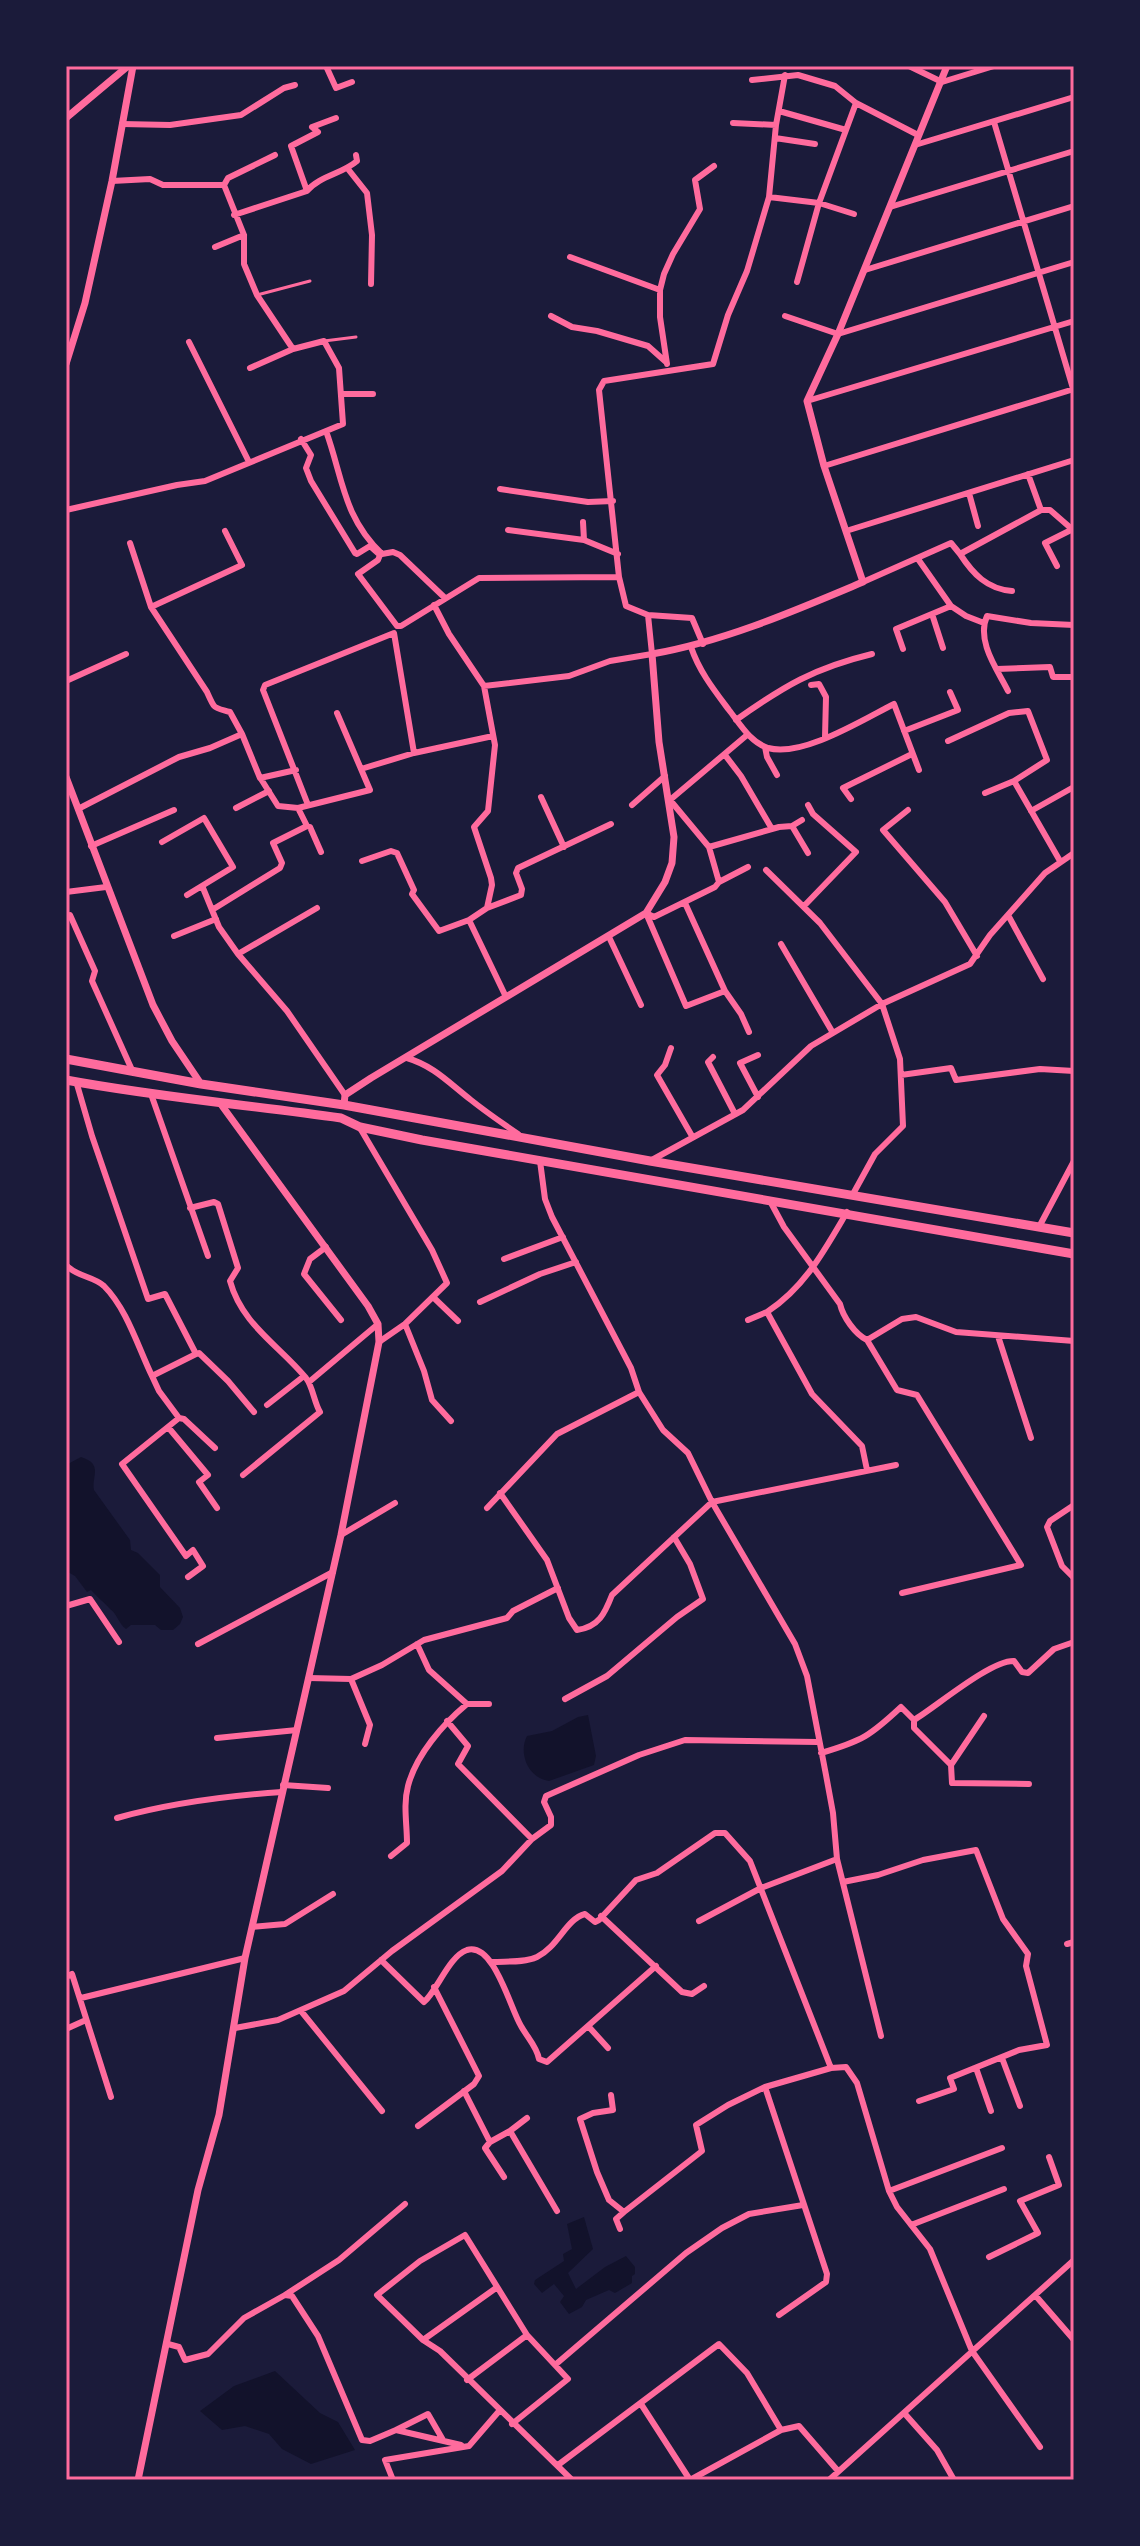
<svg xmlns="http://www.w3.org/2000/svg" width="1140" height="2546" font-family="Cabin,sans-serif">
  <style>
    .water { fill: #12122b }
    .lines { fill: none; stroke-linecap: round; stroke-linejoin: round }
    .service { stroke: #ff6b9d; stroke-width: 3 }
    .minor { stroke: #ff6b9d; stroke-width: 6 }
    .tertiary { stroke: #ff6b9d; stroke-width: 7 }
    .primary { stroke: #ff6b9d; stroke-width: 9 }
    .neatline { fill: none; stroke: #ff6b9d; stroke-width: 3 }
  </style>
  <rect width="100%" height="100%" fill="#1b1b3a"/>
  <path class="water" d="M81,1457C104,1464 91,1477 94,1490L130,1540L131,1550L138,1553L160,1575V1587L180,1608L183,1617L180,1624L173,1630H161L155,1625H131L126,1629C118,1623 118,1615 110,1609C104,1602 98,1598 91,1590L87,1592L75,1576L66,1571V1465Z
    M588,1715L596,1756L594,1765L549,1781C528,1778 518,1753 527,1736L552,1731L578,1717Z
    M584,2217L593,2249L568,2273L576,2289L605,2267L626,2256L635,2267V2274L632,2276V2283L615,2293L609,2290L586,2300L582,2307L569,2314L560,2302L564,2296L554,2284L542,2293L534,2284L535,2280L564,2261L563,2254L572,2249L567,2224Z
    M275,2371L320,2413L338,2422L355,2450L311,2464L282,2449L269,2434L245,2426L222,2430L200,2411L234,2386Z"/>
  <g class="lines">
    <path class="service" d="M257,295L310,281
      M324,341L356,337"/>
    <path class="minor" d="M326,66L336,88L352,82
      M909,66L942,82L994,66
      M752,80L798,75L835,86L856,103L918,135
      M779,111L846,130
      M994,122L1074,392
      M733,123L776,125
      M122,124L170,125L241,115L284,88L295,85
      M775,138L815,144
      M915,145L1074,97
      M348,169L367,193L372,235L371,284
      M112,181L150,179L163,185H224
      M224,185L244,235V264L257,295L293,349
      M224,185L228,178L275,155
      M307,191L291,146L318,132L312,127L336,118
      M769,197L819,203L854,214
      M890,207L1074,151
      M234,215L307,191C319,176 342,174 357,161L356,155
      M215,247L244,235
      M570,257L660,290
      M865,270L1074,206
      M797,282L819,203L856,103
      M551,316L572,327L597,331L648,346L666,362
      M785,316L838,334L1074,262
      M189,342L249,462
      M667,364L660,317V290L664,274L673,254L700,209L695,180L714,166
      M342,394H373
      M807,401L1074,321
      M326,431C343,478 343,517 382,554L393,552L400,555L445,598
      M301,439L311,455L306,468L311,481L355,553L357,554L370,546L380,555L378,560L358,574L397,626H401L479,578L619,577
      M824,466L1074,389
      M500,489L588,502L613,501
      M969,493L978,526
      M66,510L177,485L205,481L343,424L339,368L324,341L293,349L250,368
      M1041,510H1050L1073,530
      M583,522L584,540
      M508,530L584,540L618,554
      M846,531L1074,460
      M130,543L151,607L242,565L225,531
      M960,554C973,574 987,589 1012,591
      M918,559L951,606L966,616L984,623
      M1057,566L1045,543L1071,530
      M863,582L951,543L960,554L1041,510L1028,474
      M434,605L449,634L484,686L495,745L488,811L474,827L491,878L492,885L487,908L469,920L506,997
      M151,607L207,692C215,710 213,707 230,712L242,734
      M932,614L943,648
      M703,644L692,618L648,615L626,606L619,577L599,390L604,381L713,364L728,315L747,271L769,197L776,125L785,75
      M691,647C699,671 714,690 729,710C740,724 750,742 768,748C802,758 864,719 894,704L919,770
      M903,649L896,629L951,606
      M997,669L1050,667L1053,677H1074
      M66,681L126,654
      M811,685L819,684L826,697L825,737
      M484,686L569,676L610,661L652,654L648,615
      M1008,691C997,669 976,641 987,616L1031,623L1074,625
      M736,720C784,686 814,668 872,654
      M904,731L958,710L950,692
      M948,741L1009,713L1028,711L1047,760L1014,781L1060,861
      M765,747L767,757L777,775
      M725,755L741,776L772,829
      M361,769L414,753L493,736
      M261,779L278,806L298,808
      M985,793L1014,781
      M541,797L564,847
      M851,799L843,788L912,754
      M308,805L263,690L265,685L394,633L414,753
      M632,805L665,776
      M236,808L269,791
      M78,809L179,757L210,748L242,734L260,778L296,770
      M908,810L883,830L945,902L977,956
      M1031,811L1072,788
      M307,826L310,827L321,852
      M792,826L808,853
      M162,842L204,818L233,867L187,895
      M91,846L174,810
      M709,847L779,827L792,826L802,820
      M362,861L391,851L397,853L414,890L412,894L439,931L469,920
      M766,870L820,923L882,1004L900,1059L903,1126L875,1154L853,1194
      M719,882L709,847L670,800L747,735
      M203,888L219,927L238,954L287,1011L345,1095
      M66,892L106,887
      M685,903L725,991L741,1014L749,1032
      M804,906L856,852L813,814L808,805
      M487,908L521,895L522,889L516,873L518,868L611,824
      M212,910L280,868L282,863L273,843L307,826L298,808L370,790L337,713
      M646,913L686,1006L725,991
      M646,913L654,917L715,887L719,882L748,867
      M70,915L95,971L92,981L132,1070
      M1008,915L1043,979
      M174,936L216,919
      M609,937L641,1005
      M781,944L833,1033
      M238,954L317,908
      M671,1048L665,1065L657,1075L692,1136
      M758,1055L740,1063L758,1097
      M713,1057L708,1062L735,1114
      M407,1058C434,1066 449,1083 471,1100C486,1112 502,1123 518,1134
      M901,1075L951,1068L956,1080L1040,1069L1074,1071
      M76,1081L92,1136L148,1299L165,1294L196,1354L199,1353L228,1381L254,1412
      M151,1094L208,1256
      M360,1128L432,1250L447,1283L405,1324L379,1342
      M540,1161L545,1199L552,1217L631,1368L639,1392L663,1430L688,1453L712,1502L795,1644L807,1676L826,1775L833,1813L837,1859L881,2036
      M650,1161L743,1110L811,1046L882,1004L970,964L990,935L1045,873L1074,853
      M770,1201L784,1227L840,1304C843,1317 855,1334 867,1340L897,1390L917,1395L1021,1565L902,1593
      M190,1208L214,1202L218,1204L238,1268L230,1281C242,1325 279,1345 306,1378C313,1387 314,1402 320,1412L243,1475
      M1039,1227L1074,1161
      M326,1247L310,1259L304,1274L341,1320
      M504,1259L563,1237
      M66,1265C77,1277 93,1276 104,1286C127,1309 138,1347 152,1376
      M433,1297L458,1321
      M480,1302L540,1274L576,1262
      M767,1312C805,1287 824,1251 847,1212
      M748,1320L767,1312L812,1394L862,1446L867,1470
      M405,1324L424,1371L432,1400L451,1421
      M998,1336L1031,1438
      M867,1340L902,1319L916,1317L956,1332L1074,1341
      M309,1382L378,1324
      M267,1405L304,1376
      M179,1418L184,1419L215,1448
      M168,1427L208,1475L199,1482L217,1508
      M500,1493L547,1560L569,1618L577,1630C599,1627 605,1613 612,1595L712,1502L896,1465
      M1074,1505L1050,1521L1047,1527L1062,1566L1074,1578
      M487,1508L557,1434L639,1392
      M341,1535L395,1503
      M188,1577L203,1566L193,1550L186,1556L122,1464L179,1418L159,1391L152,1376L196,1354
      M66,1606L90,1599L119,1642
      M198,1644L333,1572
      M417,1644L429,1670L467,1704H489
      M309,1678L351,1679L382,1665L424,1640L507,1618L513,1611L558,1588
      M351,1679L370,1725L365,1744
      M565,1699L607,1676L677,1617L703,1599L690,1564L674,1537
      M984,1716L951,1765L952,1783L1029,1784
      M914,1720C937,1706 991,1660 1014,1661L1022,1672L1028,1673L1054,1649L1074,1642
      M447,1721L468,1746L458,1764L532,1839
      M217,1738L297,1730
      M821,1753C862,1741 870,1736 901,1707L914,1720V1728L951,1765
      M283,1785L328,1788
      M117,1818C171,1803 225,1796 282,1792
      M391,1856L407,1843C407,1824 403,1805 408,1786C416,1755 443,1724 467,1704
      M843,1882L878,1875L923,1860L976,1850L1003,1919L1028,1954L1026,1966L1047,2045L1019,2050L950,2078L954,2089L919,2101
      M601,1916L682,1992L692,1994L704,1986
      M699,1921L761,1888L837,1859
      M252,1927L285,1924L333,1894
      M1067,1944L1074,1942
      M381,1960L424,2002C437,1991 449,1956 467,1950C494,1942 510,2008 521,2026C527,2037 537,2047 539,2059L547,2062L656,1966
      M492,1962C506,1961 524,1963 537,1957C558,1947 566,1919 585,1914L595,1922L599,1920L636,1880L657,1873L715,1833H725L750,1861L831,2068
      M66,1977L72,1974L111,2097
      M81,1998L245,1958
      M301,2011L382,2111
      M589,2027L608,2048
      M235,2028L278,2020L344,1991L392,1951L502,1871L532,1839L551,1825V1817L544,1802L546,1796L639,1755L685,1740L818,1742
      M66,2029L86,2020
      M1002,2058L1020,2106
      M976,2068L991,2111
      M765,2087L827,2274L826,2282L779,2315
      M464,2091L490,2142L510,2131L557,2211
      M611,2095L613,2110L593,2113L580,2119L597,2172L609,2200L624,2212L702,2151L696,2125L728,2105L765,2087L831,2068L846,2067L857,2083L889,2191L897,2207L930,2249L972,2351L1040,2447
      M418,2126L474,2084L479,2076L434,1987
      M510,2131L527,2118
      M490,2142L485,2148L504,2177
      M889,2191L1002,2148
      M911,2225L1004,2189
      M620,2229L616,2219L624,2212
      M989,2257L1038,2233L1020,2201L1059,2185L1049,2157
      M285,2295L339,2260L405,2204
      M1035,2295L1074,2340
      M527,2335L465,2235L420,2261L377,2295L423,2340L440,2351L572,2480
      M423,2340L496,2288
      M168,2344L179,2347L185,2360L208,2354L244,2318L285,2295L292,2296L318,2336L362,2440L370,2441L396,2430L461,2445
      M555,2365L686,2253L722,2228L749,2214L803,2205
      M467,2380L527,2335L568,2379L512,2424
      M641,2404L690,2480L781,2430
      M905,2414L937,2450L954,2480
      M396,2430L428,2414L443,2440
      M558,2465L719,2344L747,2373L781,2430L799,2426L838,2471
      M393,2480L385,2460L469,2446L500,2410
      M829,2480L1074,2260"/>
    <path class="tertiary" d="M66,118L128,66
      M66,364L85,303L112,181L133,66
      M66,777L153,1005L172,1041L201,1084
      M344,1105L345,1095L371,1078L646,913L665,882L672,863L674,837L659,742L652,654C725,641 794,611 863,582L824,466L807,401L838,334L947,66
      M138,2480L198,2190L219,2115L245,1958L341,1535L379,1342L378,1324L368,1306L220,1103"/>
    <path class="primary" d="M66,1059L201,1084L344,1105L650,1161L1074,1233
      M66,1080C157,1097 249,1105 341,1118L360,1127L422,1140L1074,1254"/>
  </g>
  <rect width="1140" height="2546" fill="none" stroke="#1b1b3a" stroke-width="136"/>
  <rect x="68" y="68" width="1004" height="2410" class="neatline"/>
</svg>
